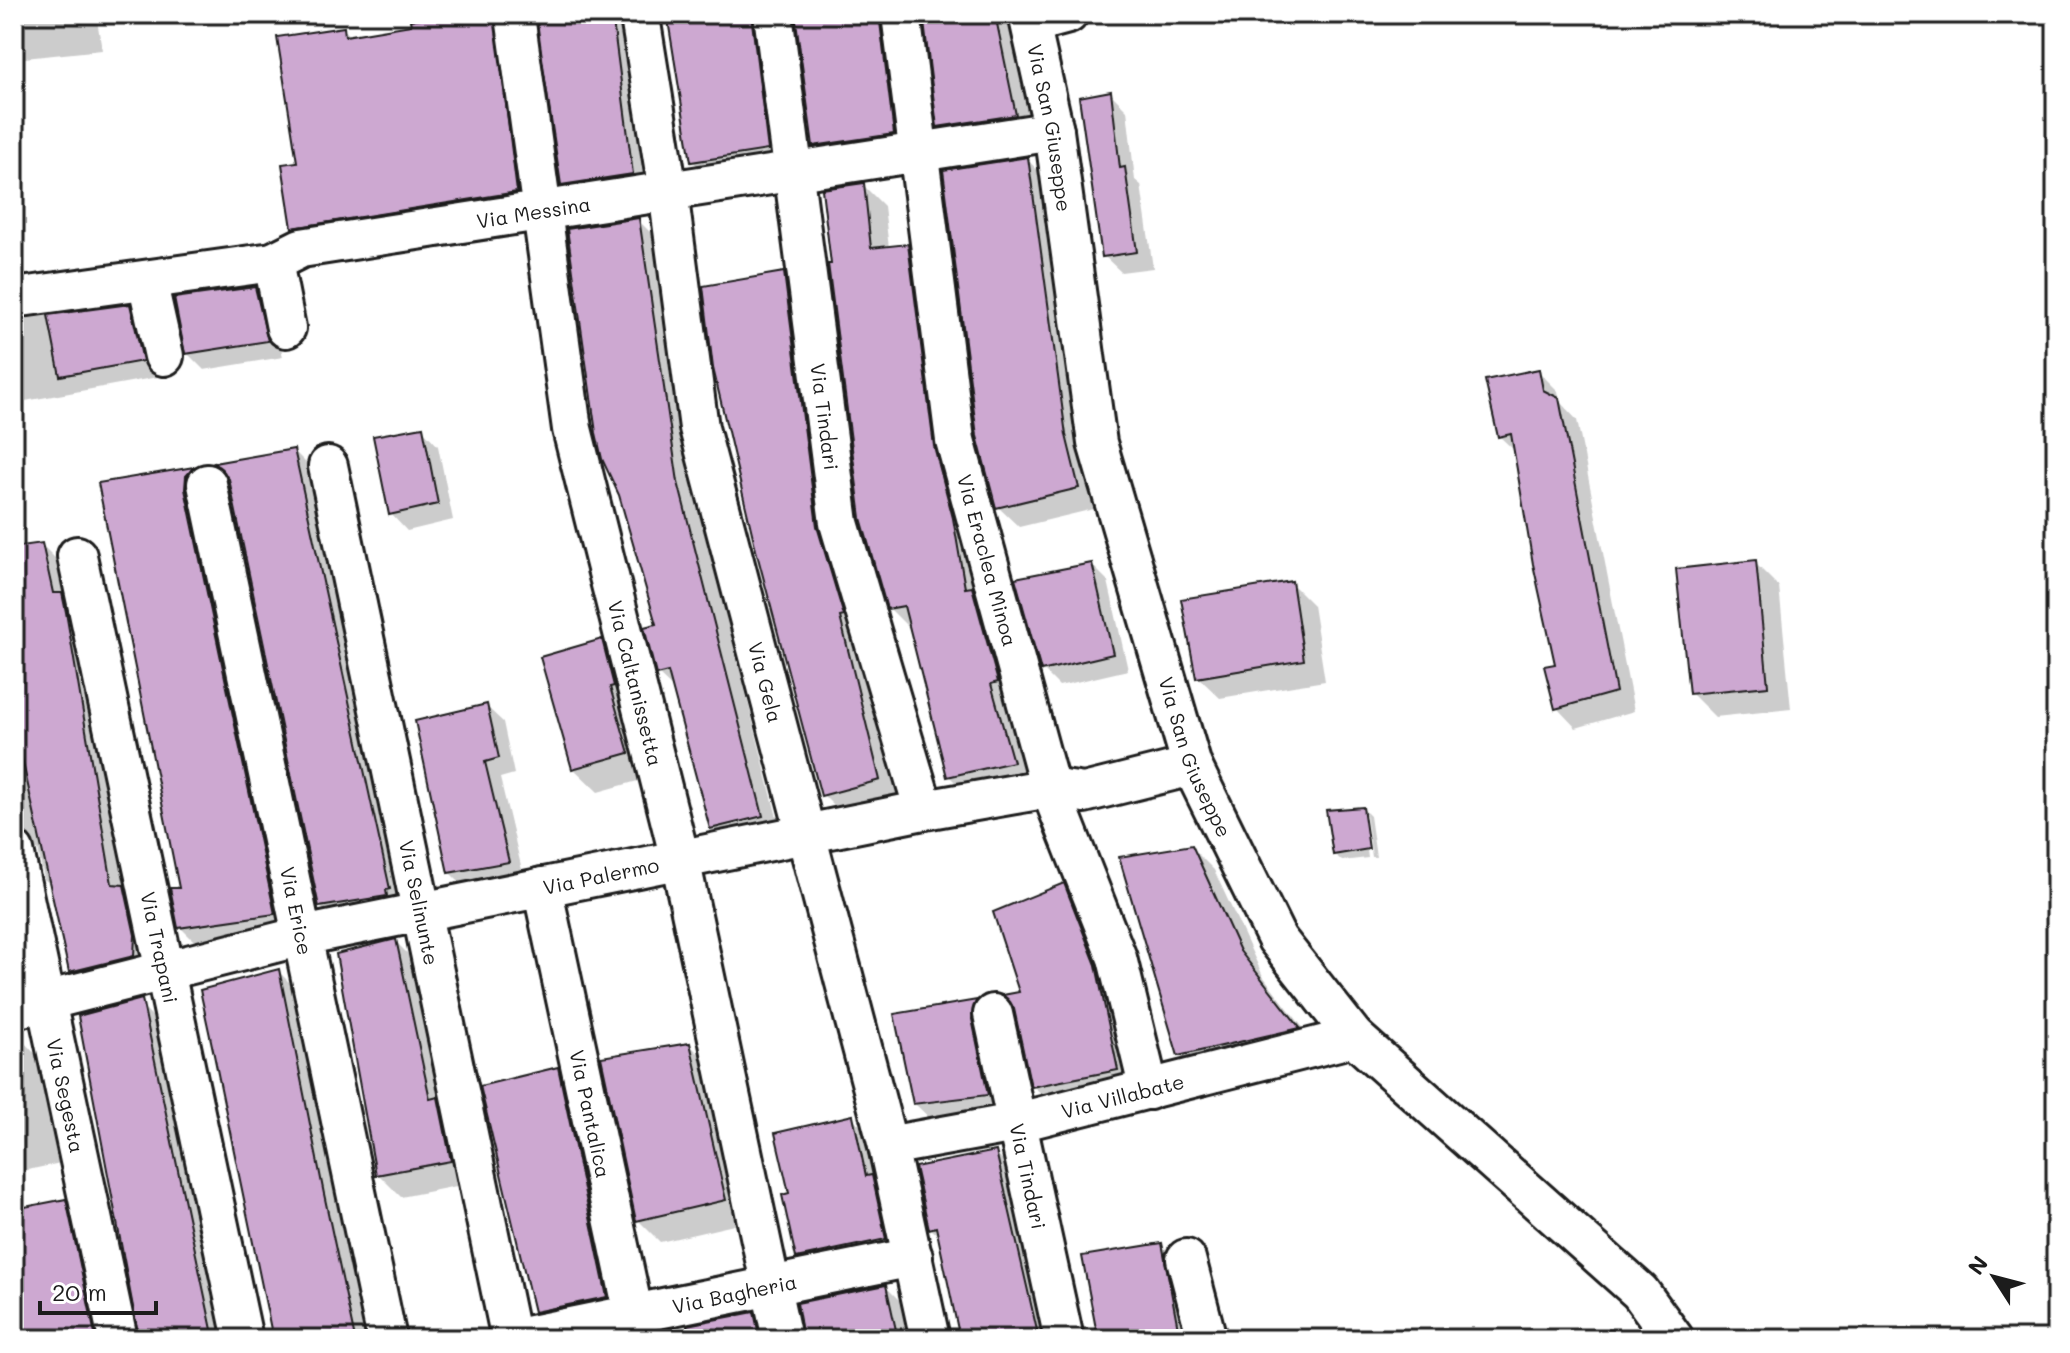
<svg xmlns="http://www.w3.org/2000/svg" width="2070" height="1353" font-family="Mali,sans-serif">
  <style>
    .shadow { fill: #0003 }
    .building { fill: #cda8d1; stroke: #1c1c1c; stroke-width: 2 }
    .lines { fill: none; stroke-linecap: round; stroke-linejoin: round }
    .minor-casing { stroke: #1c1c1c; stroke-width: 44 }
    .minor { stroke: #fff; stroke-width: 38 }
    .labels { text-anchor: middle; dominant-baseline: central; stroke-width: 8; stroke-linejoin: round; paint-order: stroke }
    .street-label { font-size: 20px; fill: #1c1c1c; stroke: #fff }
  </style>
  <rect width="100%" height="100%" fill="#fff"/>
  <filter id="ink" filterUnits="userSpaceOnUse"><feTurbulence type="fractalNoise" baseFrequency=".0125" numOctaves="2"/><feDisplacementMap in="SourceGraphic" scale="16" xChannelSelector="R" yChannelSelector="G"/><feConvolveMatrix kernelMatrix="1 2 1 2 8 2 1 2 1" color-interpolation-filters="sRGB"/></filter>
  <g filter="url(#ink)">
    <g class="shadow">
      <polygon points="14,14 96,14 102,50 25,58 14,47"/>
      <polygon points="457,14 483,14 489,20 495,19 510,35 532,208 310,243 294,227 299,163 343,29 352,37 413,27"/>
      <polygon points="536,14 623,14 654,196 584,206 562,184"/>
      <polygon points="670,14 779,14 784,166 709,178 693,161"/>
      <polygon points="797,14 904,14 910,150 832,162 815,145"/>
      <polygon points="925,14 1032,14 1009,22 1032,131 956,143 939,126"/>
      <polygon points="1110,93 1127,110 1135,180 1141,185 1153,268 1121,272 1104,256"/>
      <polygon points="1027,159 1047,180 1098,508 1019,527 998,507"/>
      <polygon points="863,185 884,206 889,248 907,246 928,267 1033,783 970,797 949,776 910,629 889,608 834,265"/>
      <polygon points="638,220 659,241 698,504 782,837 732,849 712,828 676,691 658,674"/>
      <polygon points="784,274 806,296 861,638 901,802 845,817 823,795"/>
      <polygon points="255,289 271,305 283,357 204,370 187,353"/>
      <polygon points="129,306 146,323 158,377 14,403 14,320"/>
      <polygon points="1539,372 1558,391 1560,402 1577,420 1634,711 1576,728 1557,708 1558,666 1516,452 1499,436"/>
      <polygon points="422,429 438,446 453,520 407,531 391,514"/>
      <polygon points="294,451 315,472 406,910 342,928 320,906"/>
      <polygon points="193,469 214,490 296,935 202,949 180,927 182,890 100,484"/>
      <polygon points="42,545 63,566 155,956 91,989 70,968 53,887 44,879 38,850 30,850 14,864 14,549"/>
      <polygon points="1755,563 1779,587 1791,709 1715,717 1691,693"/>
      <polygon points="1092,565 1108,581 1128,670 1059,686 1043,670"/>
      <polygon points="1291,583 1313,605 1325,681 1220,698 1198,677"/>
      <polygon points="602,642 626,666 652,777 598,792 573,768"/>
      <polygon points="486,706 503,722 514,774 500,778 524,878 466,889 449,872"/>
      <polygon points="1363,809 1370,816 1376,857 1372,857 1366,814 1362,814 1368,858 1342,861 1334,854"/>
      <polygon points="1191,847 1214,870 1263,976 1321,1051 1203,1078 1180,1055"/>
      <polygon points="1063,885 1079,901 1112,983 1133,1086 1050,1102 1033,1086 1022,994"/>
      <polygon points="396,942 418,964 472,1183 401,1197 378,1174"/>
      <polygon points="278,971 299,992 371,1339 275,1339"/>
      <polygon points="976,1002 1000,1026 1011,1118 939,1127 914,1103"/>
      <polygon points="142,1006 163,1027 229,1339 141,1339 111,1192 116,1191"/>
      <polygon points="20,1038 44,1063 65,1162 14,1173 14,1040"/>
      <polygon points="690,1045 712,1067 747,1222 660,1242 638,1220"/>
      <polygon points="557,1069 577,1088 625,1316 555,1330 535,1311"/>
      <polygon points="852,1117 868,1134 901,1255 814,1274 798,1257 792,1195"/>
      <polygon points="996,1153 1019,1176 1056,1339 960,1339 940,1237 930,1228"/>
      <polygon points="65,1201 86,1222 111,1339 14,1339 14,1211"/>
      <polygon points="1162,1245 1174,1258 1189,1339 1100,1339"/>
      <polygon points="886,1287 906,1307 913,1339 804,1339"/>
      <polygon points="753,1314 775,1339 678,1339 676,1330"/>
    </g>
    <g class="building">
      <polygon points="445,14 481,14 482,19 495,17 517,192 292,228 282,164 297,162 277,37 344,27 345,36 411,25 410,20"/>
      <polygon points="535,14 612,14 633,174 561,185"/>
      <polygon points="667,14 751,14 768,150 691,162"/>
      <polygon points="795,14 879,14 894,134 813,146"/>
      <polygon points="923,14 995,14 1016,115 937,127"/>
      <polygon points="1111,91 1120,168 1125,167 1137,252 1102,257 1079,97"/>
      <polygon points="1028,157 1066,435 1079,488 996,508 977,436 943,170"/>
      <polygon points="864,183 871,248 908,244 934,446 953,518 965,588 972,587 998,682 991,684 1013,762 947,777 904,606 887,609 861,518 828,264 831,264 822,189"/>
      <polygon points="639,218 678,482 763,816 710,829 668,672 656,675 644,627 656,624 619,495 602,459 596,433 567,229"/>
      <polygon points="784,272 817,526 844,616 840,617 880,780 821,796 756,550 713,368 703,286"/>
      <polygon points="255,287 268,341 185,354 174,298"/>
      <polygon points="130,304 143,361 60,376 48,315"/>
      <polygon points="1539,369 1543,390 1559,398 1616,692 1555,709 1544,666 1555,664 1533,564 1511,434 1498,437 1485,380"/>
      <polygon points="423,427 438,504 389,515 373,436"/>
      <polygon points="294,449 390,889 386,890 387,896 319,907 229,479 214,463"/>
      <polygon points="194,467 186,476 185,489 275,914 178,928 170,888 179,888 98,483"/>
      <polygon points="42,543 53,593 62,593 66,612 112,884 124,885 135,935 134,956 69,972 14,722 14,547"/>
      <polygon points="1756,560 1768,686 1689,694 1676,569"/>
      <polygon points="1092,563 1113,654 1041,671 1015,578"/>
      <polygon points="1292,581 1304,660 1196,678 1181,599"/>
      <polygon points="602,639 614,686 610,687 629,753 572,769 540,657"/>
      <polygon points="487,704 499,758 485,762 509,862 448,873 415,721"/>
      <polygon points="1363,807 1369,849 1333,855 1326,810"/>
      <polygon points="1192,845 1240,951 1300,1028 1178,1056 1119,857"/>
      <polygon points="1064,883 1096,965 1118,1070 1031,1087 1014,1009 1003,995 1019,992 993,912"/>
      <polygon points="396,939 430,1099 438,1097 451,1161 376,1175 336,954"/>
      <polygon points="279,969 324,1194 355,1339 273,1339 213,1050 200,990"/>
      <polygon points="142,999 175,1156 214,1339 139,1339 78,1016"/>
      <polygon points="977,1000 972,1019 988,1095 913,1104 894,1014"/>
      <polygon points="690,1043 726,1200 636,1221 601,1057"/>
      <polygon points="558,1067 607,1297 534,1312 480,1086"/>
      <polygon points="853,1115 866,1176 872,1175 886,1239 796,1258 782,1195 789,1193 775,1133"/>
      <polygon points="996,1151 1008,1204 1039,1339 960,1339 936,1227 929,1229 915,1167"/>
      <polygon points="66,1199 96,1339 14,1339 14,1209"/>
      <polygon points="1162,1243 1180,1339 1098,1339 1082,1256"/>
      <polygon points="886,1285 898,1339 803,1339 797,1303"/>
      <polygon points="754,1312 760,1339 689,1339 687,1325"/>
    </g>
    <g class="lines">
      <defs>
        <g id="minor">
          <path id="s1" d="M 773,14 L 839,523 L 924,810"/>
          <path id="s2" d="M 901,14 L 955,440 L 1050,788 L 1117,958 L 1149,1090"/>
          <path id="s3" d="M 1028,14 L 1054,131 L 1097,443 L 1192,766 L 1277,939 L 1354,1037 L 1640,1292 L 1674,1339"/>
          <path id="s4" d="M 640,17 L 668,191 L 699,428 L 888,1146 L 930,1339"/>
          <path id="s5" d="M 516,23 L 572,429 L 680,859 L 782,1339"/>
          <polyline points="1031,24 1068,14"/>
          <polyline points="273,262 286,328"/>
          <polyline points="147,280 164,356"/>
          <path id="s6" d="M 14,298 L 273,262 L 301,248 L 1054,131"/>
          <path id="s7" d="M 328,466 L 511,1339"/>
          <path id="s8" d="M 207,484 L 387,1339"/>
          <path id="s9" d="M 77,556 L 243,1339"/>
          <path id="s10" d="M 14,851 L 118,1339"/>
          <path id="s11" d="M 542,887 L 639,1339"/>
          <path id="s12" d="M 14,1009 L 302,936 L 924,810 L 1050,788 L 1084,793 L 1192,766"/>
          <path id="s13" d="M 993,1014 L 1064,1339"/>
          <path id="s14" d="M 888,1146 L 1015,1123 L 1354,1037"/>
          <polyline points="1186,1259 1207,1339"/>
          <path id="s15" d="M 511,1339 L 913,1257"/>
        </g>
      </defs>
      <use href="#minor" class="minor-casing"/>
      <use href="#minor" class="minor"/>
    </g>
  </g>
  <g class="labels">
    <g class="street-label">
      <text stroke="none"><textPath href="#s3" startOffset="116">Via San Giuseppe</textPath></text>
      <text stroke="none"><textPath href="#s6" startOffset="528">Via Messina</textPath></text>
      <text stroke="none"><textPath href="#s1" startOffset="406">Via Tindari</textPath></text>
      <text stroke="none"><textPath href="#s2" startOffset="554">Via Eraclea Minoa</textPath></text>
      <text stroke="none"><textPath href="#s4" startOffset="678">Via Gela</textPath></text>
      <text stroke="none"><textPath href="#s5" startOffset="672">Via Caltanissetta</textPath></text>
      <text stroke="none"><textPath href="#s3" startOffset="764">Via San Giuseppe</textPath></text>
      <text stroke="none"><textPath href="#s12" startOffset="602">Via Palermo</textPath></text>
      <text stroke="none"><textPath href="#s7" startOffset="446">Via Selinunte</textPath></text>
      <text stroke="none"><textPath href="#s8" startOffset="436">Via Erice</textPath></text>
      <text stroke="none"><textPath href="#s9" startOffset="400">Via Trapani</textPath></text>
      <text stroke="none"><textPath href="#s10" startOffset="250">Via Segesta</textPath></text>
      <text stroke="none"><textPath href="#s14" startOffset="240">Via Villabate</textPath></text>
      <text stroke="none"><textPath href="#s11" startOffset="232">Via Pantalica</textPath></text>
      <text stroke="none"><textPath href="#s13" startOffset="166">Via Tindari</textPath></text>
      <text stroke="none"><textPath href="#s15" startOffset="228">Via Bagheria</textPath></text>
    </g>
  </g>
  <rect width="2070" height="1353" fill="none" stroke="#fff" stroke-width="48"/>
  <rect x="24" y="24" width="2022" height="1305" fill="none" stroke="#1c1c1c" stroke-width="3" filter="url(#ink)"/>
  <g transform="translate(1994 1277) rotate(306)" stroke="#ffffff" stroke-width="6" paint-order="stroke">
  <path d="M0-6L14 30L0 20L-14 30Z" fill="#1c1c1c"/>
  <text y="-12" font-size="22" font-weight="bold" text-anchor="middle" fill="#1c1c1c">N</text>
  </g>
  <path d="M40 1301v12h116v-12" fill="none" stroke="#1c1c1c" stroke-width="4"/>
  <text x="52" y="1301" font-size="24" fill="#1c1c1c" stroke="#ffffff" stroke-width="6" paint-order="stroke">20 m</text>
</svg>
